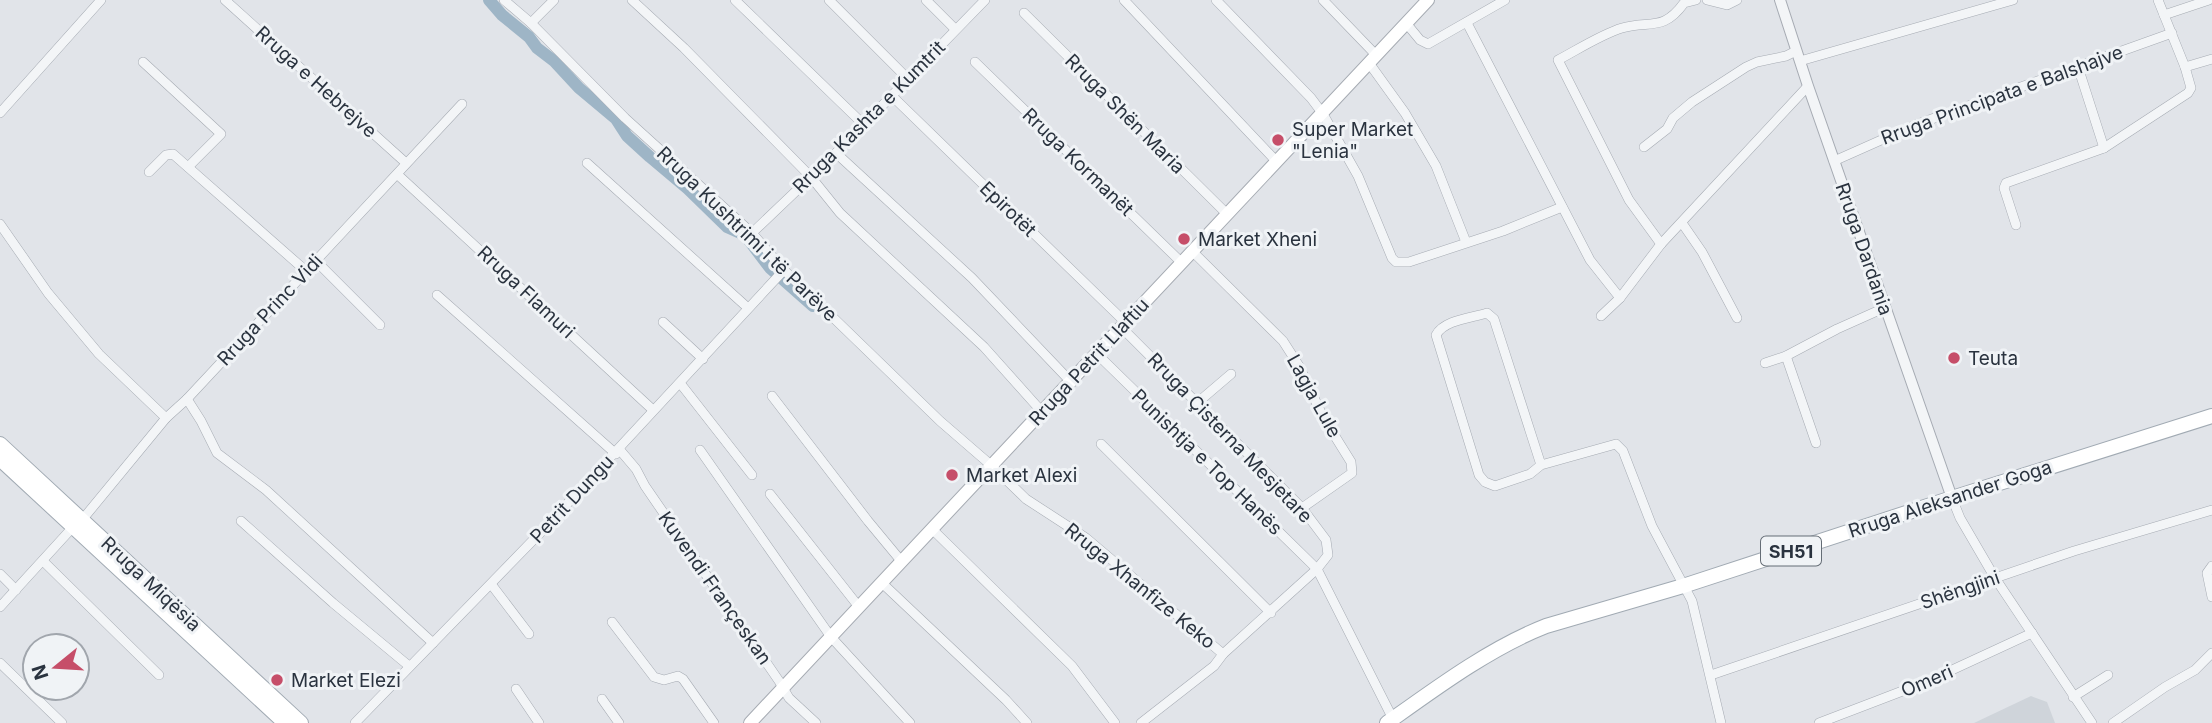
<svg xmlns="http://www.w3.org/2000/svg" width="2212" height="723" font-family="Inter,sans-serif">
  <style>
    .built { fill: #cfd4da }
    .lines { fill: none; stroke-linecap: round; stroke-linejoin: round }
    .canal { stroke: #9eb5c6; stroke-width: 12 }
    .minor-casing { stroke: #a6abb3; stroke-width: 10 }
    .tertiary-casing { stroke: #a6abb3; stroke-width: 12 }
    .secondary-casing { stroke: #a6abb3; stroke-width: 14 }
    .primary-casing { stroke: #a1aab3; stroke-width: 16 }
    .minor { stroke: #f3f5f7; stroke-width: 9 }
    .tertiary { stroke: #f3f5f7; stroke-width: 10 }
    .secondary { stroke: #fff; stroke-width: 12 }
    .primary { stroke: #fff; stroke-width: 14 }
    .poi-dot { fill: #c64e69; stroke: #f0f3f6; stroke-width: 2.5 }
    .labels { text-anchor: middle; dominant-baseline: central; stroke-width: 6; stroke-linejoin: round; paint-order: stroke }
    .shield { fill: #f0f3f6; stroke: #656d76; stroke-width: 2 }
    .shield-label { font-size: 18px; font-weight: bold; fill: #2a333f }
    .street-label { font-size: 19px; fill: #2a333f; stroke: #f0f3f6 }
    .poi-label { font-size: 19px; fill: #2a333f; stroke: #f0f3f6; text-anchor: start }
  </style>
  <rect width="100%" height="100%" fill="#e1e4e9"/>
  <polygon class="built" points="2031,696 2047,702 2055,723 1974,723"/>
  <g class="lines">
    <polyline class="canal" points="489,0 502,15 529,37 537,48 554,61 579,88 616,119 627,136 650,157 688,189 727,227 745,235 770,268 813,306"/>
    <defs>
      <g id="minor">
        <polyline points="225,0 406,163"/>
        <polyline points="504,0 531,23 625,118 752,233 784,270 940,421 992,466 1026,499 1086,538 1223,654"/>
        <polyline points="632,0 684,48 811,177 840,213 984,347 1043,413"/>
        <polyline points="735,0 862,123"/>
        <polyline points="829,0 907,78"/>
        <polyline points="926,0 955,29"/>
        <polyline points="1124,0 1277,162"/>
        <polyline points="1216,0 1311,98 1323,114 1358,176 1392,258 1396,262 1409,262 1503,231 1562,207"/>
        <polyline points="1323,0 1376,55"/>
        <polyline points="1707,0 1727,5 1737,0"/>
        <polyline points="1024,13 1227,214"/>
        <polyline points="2164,15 2209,0"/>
        <polyline points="531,23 554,0"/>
        <polyline points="1406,23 1420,40 1428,44 1505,0"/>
        <polyline points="1467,23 1590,260 1620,298"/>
        <polyline points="1800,61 2013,0"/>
        <polyline points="143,62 221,134 188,167"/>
        <polyline points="975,62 1181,262"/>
        <polyline points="1369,63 1405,113 1436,166 1466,242"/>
        <polyline points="2078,67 2104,148"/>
        <polyline points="2185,67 2212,59"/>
        <polyline points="891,95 1125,322"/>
        <polyline points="0,113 101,0"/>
        <polyline points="1644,147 1667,129 1673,118 1692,102 1746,67 1757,62 1786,56 1796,51"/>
        <polyline points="836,153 972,278 1072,383"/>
        <polyline points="1834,161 1915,125 2172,33"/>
        <polyline points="587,163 748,308"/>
        <polyline points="149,172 166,155 173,154 306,271"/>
        <polyline points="398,175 653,410"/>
        <polyline points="1682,223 1702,252 1737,318"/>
        <polyline points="0,224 48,293 99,354 166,418"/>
        <polyline points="2016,225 2004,188 2006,183 2104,148 2188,93 2191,88 2185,67 2158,0"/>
        <polyline points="752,233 836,153 985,0"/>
        <path d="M 1661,244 L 1629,200 L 1558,60 C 1577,50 1602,34 1622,28 C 1650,20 1663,32 1684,3 L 1696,0"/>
        <polyline points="1192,251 1283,341 1299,366 1323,417 1351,462 1352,473 1302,508"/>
        <polyline points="316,261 380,325"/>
        <polyline points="437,295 616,454"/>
        <polyline points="1601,316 1620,298 1661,244 1808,86"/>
        <polyline points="663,322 703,359"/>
        <polyline points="1121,327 1302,508 1326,540 1328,555 1317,569 1223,654 1214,666 1141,723"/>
        <polyline points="1097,354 1317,569 1393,719"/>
        <polyline points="1786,356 1816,443"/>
        <polyline points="1765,363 1786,356 1837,329 1884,308"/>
        <polyline points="680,383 752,475"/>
        <polyline points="772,396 868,521 902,562"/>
        <polyline points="187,399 201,421 217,453 266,490 433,643"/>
        <polyline points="1197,403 1231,374"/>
        <polyline points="1101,444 1271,613"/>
        <polyline points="619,449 636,469 645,486 779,681 789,698 816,723"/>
        <polyline points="700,450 831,637 910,723"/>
        <path d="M 1541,465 L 1494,319 L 1487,313 C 1471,318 1444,320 1436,335 L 1479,475 L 1485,482 L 1495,486 L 1530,474 L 1541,465 L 1616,444 L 1623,451 L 1652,526 L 1692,601 L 1721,723"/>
        <polyline points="770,494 859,607"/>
        <polyline points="1952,498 1960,518 1995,578 2092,723"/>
        <polyline points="82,520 166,418 187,399 462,104"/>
        <polyline points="241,521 333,603 409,666"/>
        <polyline points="933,530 1072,666 1115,723"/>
        <polyline points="43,561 159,675"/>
        <polyline points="2212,566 2207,573 2212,597"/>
        <polyline points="0,574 16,590"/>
        <polyline points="882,583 1006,700 1027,723"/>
        <polyline points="491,584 529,634"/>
        <polyline points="0,607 73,527"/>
        <polyline points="612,622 654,677 664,680 678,676 683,679 714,723"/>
        <polyline points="0,663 62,723"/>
        <polyline points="1711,675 2074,551 2212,510"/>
        <polyline points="516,689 539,723"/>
        <polyline points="2073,697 2108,675"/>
        <polyline points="602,699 619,723"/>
        <polyline points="355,723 541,532 784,270"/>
        <polyline points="1819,723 1926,682 2032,633"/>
        <polyline points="2113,723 2165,687 2195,670 2212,653"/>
      </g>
      <polyline id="tertiary" points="1780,0 1808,86 1952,498"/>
      <polyline id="secondary" points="750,723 1428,0"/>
      <g id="primary">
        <polyline points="0,444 301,723"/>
        <polyline points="0,459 285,723"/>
        <path d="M 1387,723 C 1436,688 1490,648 1546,626 L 1683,586 L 1952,498 L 2212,416"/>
      </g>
    </defs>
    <use href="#minor" class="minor-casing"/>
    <use href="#tertiary" class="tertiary-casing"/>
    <use href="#secondary" class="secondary-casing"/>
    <use href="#primary" class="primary-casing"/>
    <use href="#minor" class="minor"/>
    <use href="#tertiary" class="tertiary"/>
    <use href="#secondary" class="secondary"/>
    <use href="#primary" class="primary"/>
  </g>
  <g class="poi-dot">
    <circle cx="1278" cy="140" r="7"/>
    <circle cx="1184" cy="239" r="7"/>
    <circle cx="1954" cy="358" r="7"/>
    <circle cx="952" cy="475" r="7"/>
    <circle cx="277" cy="680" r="7"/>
  </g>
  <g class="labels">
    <rect class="shield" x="1761" y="536.5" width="60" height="29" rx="5"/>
    <g class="shield-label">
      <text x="1791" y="551">SH51</text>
    </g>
    <g class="street-label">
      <text transform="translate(316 82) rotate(42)">Rruga e Hebrejve</text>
      <text transform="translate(2002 95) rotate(-20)">Rruga Principata e Balshajve</text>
      <text transform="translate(1125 114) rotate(45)">Rruga Shën Maria</text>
      <text transform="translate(869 117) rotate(-45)">Rruga Kashta e Kumtrit</text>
      <text transform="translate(1078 162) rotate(44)">Rruga Kormanët</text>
      <text transform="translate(1008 209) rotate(44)">Epirotët</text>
      <text transform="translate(747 234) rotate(44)">Rruga Kushtrimi i të Parëve</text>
      <text transform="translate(1864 249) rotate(71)">Rruga Dardania</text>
      <text transform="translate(526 292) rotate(43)">Rruga Flamuri</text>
      <text transform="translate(270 310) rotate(-47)">Rruga Princ Vidi</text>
      <text transform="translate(1089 362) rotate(-47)">Rruga Petrit Llaftiu</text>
      <text transform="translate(1314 396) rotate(61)">Lagja Lule</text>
      <text transform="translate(1230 438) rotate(46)">Rruga Çisterna Mesjetare</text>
      <text transform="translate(1207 462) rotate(44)">Punishtja e Top Hanës</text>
      <text transform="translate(572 499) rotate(-47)">Petrit Dungu</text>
      <text transform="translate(1950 499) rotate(-18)">Rruga Aleksander Goga</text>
      <text transform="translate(151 584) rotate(43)">Rruga Miqësia</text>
      <text transform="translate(1140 586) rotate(39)">Rruga Xhanfize Keko</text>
      <text transform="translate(715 588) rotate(55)">Kuvendi Françeskan</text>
      <text transform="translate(1960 590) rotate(-19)">Shëngjini</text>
      <text transform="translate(1927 681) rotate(-23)">Omeri</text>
    </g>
    <g class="poi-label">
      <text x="1292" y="129">Super Market<tspan x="1292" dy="22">"Lenia"</tspan></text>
      <text x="1198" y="239">Market Xheni</text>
      <text x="1968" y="358">Teuta</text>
      <text x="966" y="475">Market Alexi</text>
      <text x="291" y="680">Market Elezi</text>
    </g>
  </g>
  <g transform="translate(56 667) rotate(252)"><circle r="33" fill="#f0f3f6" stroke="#a1a6ad" stroke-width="2"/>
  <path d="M0-5L12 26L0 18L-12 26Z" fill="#c64e69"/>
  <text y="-10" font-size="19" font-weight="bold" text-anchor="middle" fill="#2a333f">N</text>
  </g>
</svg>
